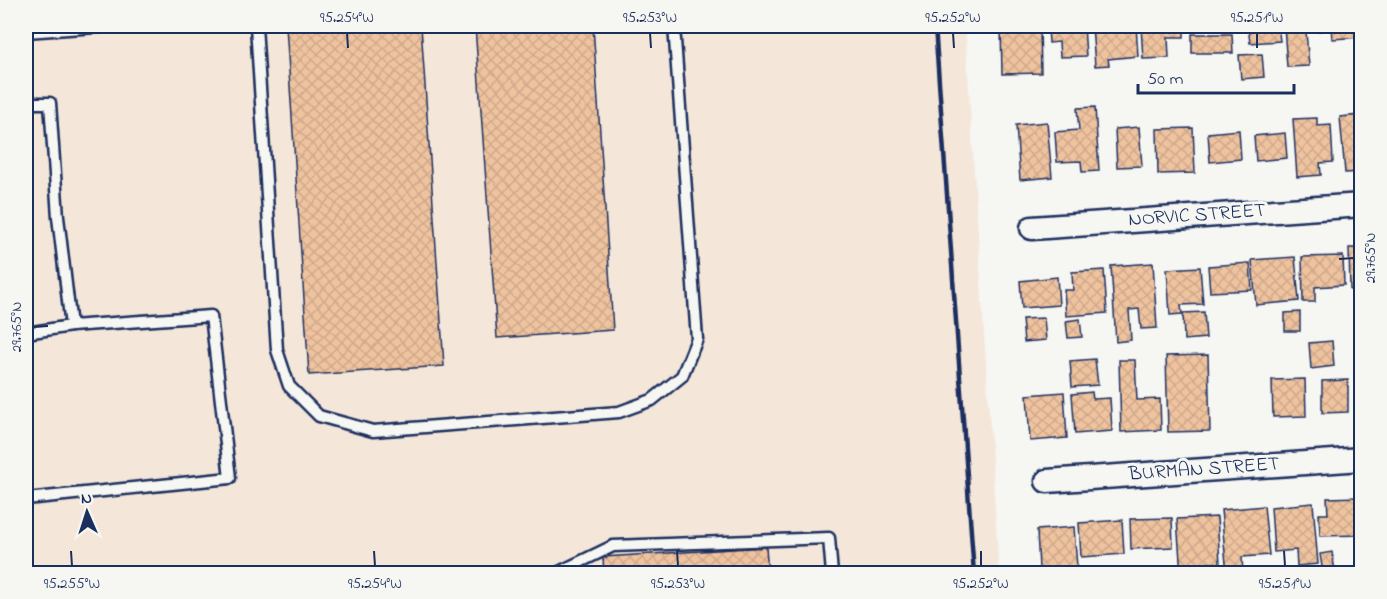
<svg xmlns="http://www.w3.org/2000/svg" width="1387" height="599" font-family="'Indie Flower',sans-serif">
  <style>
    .built { fill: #f4e7d9 }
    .building { fill: url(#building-cross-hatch); stroke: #1b2f5e; stroke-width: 1.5 }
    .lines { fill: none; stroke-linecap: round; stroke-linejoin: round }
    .lane-casing { stroke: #1b2f5e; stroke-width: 15 }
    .street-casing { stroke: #1b2f5e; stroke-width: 27 }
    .lane { stroke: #f6f6f2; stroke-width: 10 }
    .street { stroke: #f6f6f2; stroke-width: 22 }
    .rail { stroke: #1b2f5e; stroke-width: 4.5 }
    .ticks { fill: none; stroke: #1b2f5e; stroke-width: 2 }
    .labels { text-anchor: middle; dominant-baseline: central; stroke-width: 6; stroke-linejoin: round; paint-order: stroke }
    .street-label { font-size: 20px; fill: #1b2f5e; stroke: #f6f6f2 }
    .neatline { fill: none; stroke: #1b2f5e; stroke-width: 2 }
    .ticks-label { font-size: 15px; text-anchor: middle; fill: #1b2f5e }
  </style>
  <defs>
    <pattern id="building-cross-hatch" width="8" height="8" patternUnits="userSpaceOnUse" patternTransform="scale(1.5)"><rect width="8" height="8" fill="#f0c39f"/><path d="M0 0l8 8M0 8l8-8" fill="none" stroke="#cda88b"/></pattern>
  </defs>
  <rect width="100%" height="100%" fill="#f6f6f2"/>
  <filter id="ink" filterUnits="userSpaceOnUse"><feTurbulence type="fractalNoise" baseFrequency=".0167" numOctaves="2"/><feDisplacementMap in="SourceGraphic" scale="12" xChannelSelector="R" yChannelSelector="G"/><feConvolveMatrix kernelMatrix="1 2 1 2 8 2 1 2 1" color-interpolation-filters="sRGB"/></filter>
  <g filter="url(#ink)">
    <polygon class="built" points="26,26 965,26 999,573 26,573"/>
    <g class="building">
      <polygon points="286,26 421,26 444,366 309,375"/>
      <polygon points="475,26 593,26 613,330 497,338"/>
      <polygon points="1001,26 1040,26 1041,73 1002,74"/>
      <polygon points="1048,26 1084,26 1086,56 1060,57 1059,42 1049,43"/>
      <polygon points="1092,26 1136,26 1138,56 1108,59 1109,65 1095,66"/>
      <polygon points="1141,26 1184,26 1184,37 1168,37 1169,58 1143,59"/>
      <polygon points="1248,26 1278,26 1280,41 1250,43"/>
      <polygon points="1284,26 1326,26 1326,30 1306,32 1309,66 1287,67"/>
      <polygon points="1331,26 1362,26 1362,37 1332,39"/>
      <polygon points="1192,34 1232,34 1233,53 1192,53"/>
      <polygon points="1262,54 1264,77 1241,79 1239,55"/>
      <polygon points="1359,98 1362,98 1362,172 1345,173 1340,117 1360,115"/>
      <polygon points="1095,107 1099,171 1082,172 1081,161 1057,162 1055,132 1079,130 1077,108"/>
      <polygon points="1317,118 1317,126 1331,125 1333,162 1320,163 1321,175 1297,177 1293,119"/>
      <polygon points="1047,122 1052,177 1020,180 1016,125"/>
      <polygon points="1139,127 1142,166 1117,167 1115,129"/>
      <polygon points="1193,128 1195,173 1158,174 1157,129"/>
      <polygon points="1239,130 1241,159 1210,162 1208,133"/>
      <polygon points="1285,133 1287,158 1256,161 1254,136"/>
      <polygon points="1349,248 1362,248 1362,289 1350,290"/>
      <polygon points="1343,256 1344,285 1315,287 1315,302 1303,302 1302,257"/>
      <polygon points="1295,257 1299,301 1256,305 1252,260"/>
      <polygon points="1153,263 1157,328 1141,329 1139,309 1129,310 1131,340 1116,342 1111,266"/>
      <polygon points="1250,263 1252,290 1210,292 1208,266"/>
      <polygon points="1200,267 1203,304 1181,305 1182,314 1170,315 1167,269"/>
      <polygon points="1104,270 1107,313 1066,316 1064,290 1073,290 1072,272"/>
      <polygon points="1057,277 1059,305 1022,308 1020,281"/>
      <polygon points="1204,312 1206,338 1184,340 1183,313"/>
      <polygon points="1300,312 1300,331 1285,331 1285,313"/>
      <polygon points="1044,318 1046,340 1024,342 1022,319"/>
      <polygon points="1080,319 1082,337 1068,338 1066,321"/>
      <polygon points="1332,341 1334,366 1311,369 1309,343"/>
      <polygon points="1208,355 1210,431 1168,432 1166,356"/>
      <polygon points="1095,359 1098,385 1072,387 1070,361"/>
      <polygon points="1119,360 1135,360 1137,400 1160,399 1161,430 1121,432"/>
      <polygon points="1362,364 1362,418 1359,418 1355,365"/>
      <polygon points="1305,379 1306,416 1273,417 1272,380"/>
      <polygon points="1348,380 1348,412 1322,413 1322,381"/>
      <polygon points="1064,392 1067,438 1030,441 1027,395"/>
      <polygon points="1092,392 1093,399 1110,398 1112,431 1075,434 1072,394"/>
      <polygon points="1360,497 1361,535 1320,536 1319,514 1328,514 1327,498"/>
      <polygon points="1313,503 1318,564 1297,566 1296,550 1274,552 1271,507"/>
      <polygon points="1264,506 1269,555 1242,557 1243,574 1227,574 1221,510"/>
      <polygon points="1217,517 1220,563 1206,563 1207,574 1181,574 1177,519"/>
      <polygon points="1172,518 1173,547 1131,549 1130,519"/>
      <polygon points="1122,520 1124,554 1081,557 1079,523"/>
      <polygon points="1074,527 1077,567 1039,569 1037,530"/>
      <polygon points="766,547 768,574 604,574 603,557"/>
      <polygon points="1332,552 1335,571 1323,573 1320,554"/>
    </g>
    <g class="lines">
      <defs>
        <g id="lane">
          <polyline points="256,26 277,350 289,386 319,416 373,431 619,412 652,400 682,376 697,339 674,26"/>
          <polyline points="26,32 110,26"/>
          <polyline points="26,103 50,103 58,217 71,326"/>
          <polyline points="26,333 71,326 211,316 230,478 26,499"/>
          <polyline points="555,574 613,546 829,538 832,574"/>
        </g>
        <g id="street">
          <polyline points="1032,228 1362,205"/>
          <polyline points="1047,481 1362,459"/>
        </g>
      </defs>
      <use href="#lane" class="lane-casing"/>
      <use href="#street" class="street-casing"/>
      <use href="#lane" class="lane"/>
      <use href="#street" class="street"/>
      <polyline class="rail" points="935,26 974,574"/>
    </g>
  </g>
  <path class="ticks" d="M 347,33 L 348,48M 650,33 L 651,48M 953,33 L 954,48M 1257,33 L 1257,48M 1339,259 L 1354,258M 33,327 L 48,326M 71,551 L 72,566M 374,551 L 375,566M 677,551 L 678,566M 981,551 L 981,566M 1284,551 L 1285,566"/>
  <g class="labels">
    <g class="street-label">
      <text transform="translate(1197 216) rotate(-4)">NORVIC STREET</text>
      <text transform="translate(1204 470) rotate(-4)">BURMAN STREET</text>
    </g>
  </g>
  <rect width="1387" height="599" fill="none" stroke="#f6f6f2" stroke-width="66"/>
  <g transform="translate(87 512) rotate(357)" stroke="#f6f6f2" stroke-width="4.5" paint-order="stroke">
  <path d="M0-4.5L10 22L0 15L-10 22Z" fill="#1b2f5e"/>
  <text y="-9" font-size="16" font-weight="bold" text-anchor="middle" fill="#1b2f5e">N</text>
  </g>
  <path d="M1138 84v9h156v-9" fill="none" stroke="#1b2f5e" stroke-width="3"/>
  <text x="1147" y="84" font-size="18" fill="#1b2f5e" stroke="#f6f6f2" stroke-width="4.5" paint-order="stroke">50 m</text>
  <rect x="33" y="33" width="1321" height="533" class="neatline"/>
  <g class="ticks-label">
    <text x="347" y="22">95.254°W</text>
    <text x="650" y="22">95.253°W</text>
    <text x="953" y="22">95.252°W</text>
    <text x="1257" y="22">95.251°W</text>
    <text transform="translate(1370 258) rotate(-90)" y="5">29.765°N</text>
    <text transform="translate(16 327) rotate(-90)" y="5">29.765°N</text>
    <text x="72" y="588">95.255°W</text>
    <text x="375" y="588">95.254°W</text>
    <text x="678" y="588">95.253°W</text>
    <text x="981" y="588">95.252°W</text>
    <text x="1285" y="588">95.251°W</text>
  </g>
</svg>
